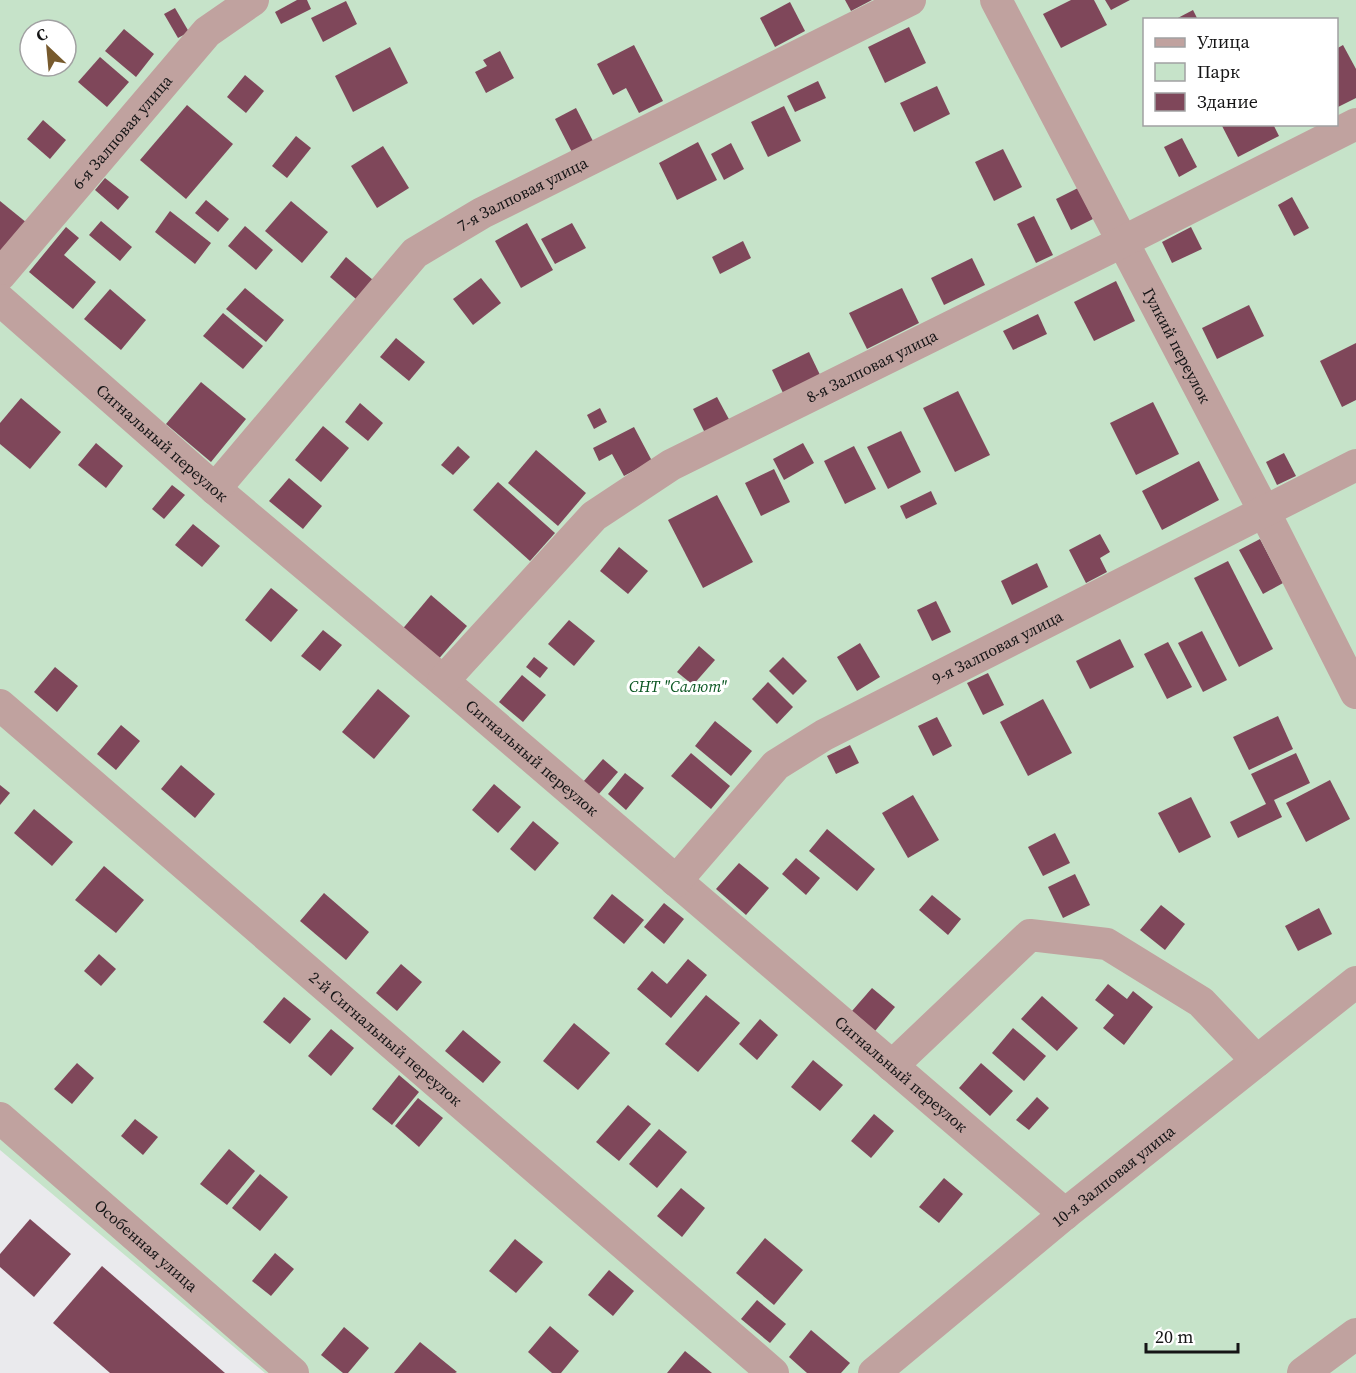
<svg xmlns="http://www.w3.org/2000/svg" width="1356" height="1373" font-family="'Source Serif 4',serif">
  <style>
    .green { fill: #c6e3c9; fill-rule: evenodd }
    .building { fill: #7f475a }
    .lines { fill: none; stroke-linecap: round; stroke-linejoin: round }
    .minor { stroke: #c0a29f; stroke-width: 32 }
    .labels { text-anchor: middle; dominant-baseline: central; stroke-width: 6; stroke-linejoin: round; paint-order: stroke }
    .street-label { font-size: 16px; fill: #151516; stroke: #fff }
    .park-label { font-size: 16px; font-style: italic; fill: #0b5722; stroke: #fff }
  </style>
  <rect width="100%" height="100%" fill="#eaeaed"/>
  <path class="green" d="M 0,0 L 1356,0 L 1356,1373 L 265,1373 L 0,1150 ZM 1144,20 L 1336,20 L 1336,124 L 1144,124 ZM 30,30 L 66,30 L 66,66 L 30,66 Z"/>
  <g class="building">
    <polygon points="297,0 307,0 311,9 281,24 275,12"/>
    <polygon points="845,0 872,0 851,11"/>
    <polygon points="1071,0 1094,0 1107,25 1061,48 1043,14"/>
    <polygon points="1105,0 1130,0 1111,10"/>
    <polygon points="346,1 357,24 323,42 311,18"/>
    <polygon points="790,2 805,31 775,47 760,18"/>
    <polygon points="175,8 189,32 178,38 164,14"/>
    <polygon points="1193,10 1198,20 1174,20"/>
    <polygon points="909,27 926,63 885,83 868,47"/>
    <polygon points="124,29 154,54 136,77 105,51"/>
    <polygon points="634,45 663,101 639,113 626,88 613,95 597,64"/>
    <polygon points="1343,45 1356,69 1356,98 1336,108 1336,49"/>
    <polygon points="390,47 408,83 353,112 335,76"/>
    <polygon points="500,51 514,78 486,93 475,72 487,66 483,60"/>
    <polygon points="100,57 129,82 107,107 78,82"/>
    <polygon points="245,75 264,91 246,113 227,97"/>
    <polygon points="818,81 826,98 795,112 787,96"/>
    <polygon points="937,86 950,114 914,132 900,103"/>
    <polygon points="187,105 233,144 186,199 140,160"/>
    <polygon points="784,106 801,141 768,157 751,122"/>
    <polygon points="576,108 595,145 574,156 555,119"/>
    <polygon points="43,120 66,140 50,159 27,139"/>
    <polygon points="1221,124 1273,124 1279,136 1238,157"/>
    <polygon points="296,136 311,148 287,178 272,166"/>
    <polygon points="1182,138 1197,167 1179,177 1164,147"/>
    <polygon points="698,142 717,180 677,200 659,163"/>
    <polygon points="731,143 744,169 724,180 711,154"/>
    <polygon points="383,146 409,188 377,208 351,166"/>
    <polygon points="1003,149 1022,187 994,201 975,162"/>
    <polygon points="105,178 129,197 118,210 95,190"/>
    <polygon points="1078,188 1093,219 1071,230 1056,199"/>
    <polygon points="1292,197 1309,228 1294,236 1278,205"/>
    <polygon points="206,200 229,219 218,232 195,213"/>
    <polygon points="0,201 27,223 0,255"/>
    <polygon points="291,201 328,232 302,263 265,231"/>
    <polygon points="170,211 211,243 195,264 155,232"/>
    <polygon points="1034,216 1053,255 1036,263 1017,224"/>
    <polygon points="101,221 132,247 120,261 89,235"/>
    <polygon points="527,223 553,270 521,288 495,241"/>
    <polygon points="572,223 586,248 555,264 541,239"/>
    <polygon points="245,226 273,250 256,270 228,246"/>
    <polygon points="66,227 79,238 64,255 96,282 73,309 29,272"/>
    <polygon points="1191,227 1202,249 1172,263 1162,242"/>
    <polygon points="743,241 751,258 720,274 712,257"/>
    <polygon points="346,257 373,280 356,299 330,277"/>
    <polygon points="972,258 985,285 944,305 931,278"/>
    <polygon points="481,278 501,303 473,325 453,299"/>
    <polygon points="1116,281 1135,321 1094,341 1074,302"/>
    <polygon points="245,288 284,320 266,342 226,309"/>
    <polygon points="902,288 919,323 867,349 849,313"/>
    <polygon points="110,289 146,320 121,350 84,319"/>
    <polygon points="1249,305 1264,336 1217,359 1202,328"/>
    <polygon points="223,313 263,346 243,369 203,336"/>
    <polygon points="1038,314 1047,334 1013,350 1003,331"/>
    <polygon points="396,338 425,362 409,381 380,357"/>
    <polygon points="1356,343 1356,400 1342,407 1320,361"/>
    <polygon points="809,352 821,377 784,395 772,370"/>
    <polygon points="201,382 246,419 211,462 166,424"/>
    <polygon points="958,391 990,455 955,472 923,408"/>
    <polygon points="717,397 731,423 706,435 693,409"/>
    <polygon points="21,398 61,432 30,469 0,444 0,423"/>
    <polygon points="1153,402 1179,454 1136,475 1110,423"/>
    <polygon points="360,403 383,423 368,441 345,422"/>
    <polygon points="600,408 607,422 594,429 587,415"/>
    <polygon points="323,426 349,448 321,482 295,460"/>
    <polygon points="634,427 652,461 624,476 612,454 599,461 593,448"/>
    <polygon points="901,431 921,472 888,489 867,447"/>
    <polygon points="96,443 123,466 106,488 78,465"/>
    <polygon points="803,443 814,463 784,480 773,459"/>
    <polygon points="458,446 470,457 453,475 441,465"/>
    <polygon points="854,446 876,489 845,504 824,461"/>
    <polygon points="536,450 586,493 558,526 508,483"/>
    <polygon points="1284,453 1296,476 1277,485 1266,462"/>
    <polygon points="1199,461 1219,500 1162,530 1142,491"/>
    <polygon points="774,469 790,502 761,516 745,483"/>
    <polygon points="289,478 322,506 303,529 269,501"/>
    <polygon points="498,482 555,533 530,561 473,510"/>
    <polygon points="172,485 185,495 164,519 152,509"/>
    <polygon points="931,491 937,504 906,519 900,506"/>
    <polygon points="717,495 753,562 703,588 668,520"/>
    <polygon points="193,524 220,546 202,567 175,545"/>
    <polygon points="1100,534 1110,552 1100,558 1107,572 1086,583 1069,550"/>
    <polygon points="1260,539 1283,583 1263,594 1239,550"/>
    <polygon points="619,547 648,571 628,594 600,571"/>
    <polygon points="1228,561 1273,649 1239,667 1194,578"/>
    <polygon points="1037,563 1048,587 1012,605 1001,581"/>
    <polygon points="271,588 298,610 271,642 245,620"/>
    <polygon points="431,595 467,626 436,662 400,632"/>
    <polygon points="936,601 951,632 932,641 917,610"/>
    <polygon points="569,620 595,641 574,666 548,644"/>
    <polygon points="323,630 342,645 320,671 301,656"/>
    <polygon points="1202,631 1227,680 1203,692 1178,643"/>
    <polygon points="1120,639 1134,667 1090,689 1076,661"/>
    <polygon points="1168,642 1192,687 1167,699 1144,654"/>
    <polygon points="860,643 880,677 857,691 837,657"/>
    <polygon points="699,646 715,660 693,685 677,672"/>
    <polygon points="534,657 548,668 540,678 526,667"/>
    <polygon points="783,657 807,681 793,695 769,671"/>
    <polygon points="55,667 78,686 57,712 34,692"/>
    <polygon points="988,673 1004,705 983,715 967,683"/>
    <polygon points="522,675 546,695 523,722 499,702"/>
    <polygon points="768,682 793,707 777,724 752,699"/>
    <polygon points="378,689 410,716 374,759 342,732"/>
    <polygon points="1043,699 1072,753 1028,776 1000,722"/>
    <polygon points="1278,716 1293,749 1249,770 1233,737"/>
    <polygon points="937,717 952,746 933,756 918,726"/>
    <polygon points="715,721 752,751 731,776 695,746"/>
    <polygon points="121,725 140,741 116,770 97,754"/>
    <polygon points="850,745 859,763 836,774 827,756"/>
    <polygon points="691,753 730,786 711,809 671,776"/>
    <polygon points="1296,753 1310,783 1274,800 1282,817 1238,838 1230,822 1266,804 1251,774"/>
    <polygon points="603,759 618,772 598,795 583,782"/>
    <polygon points="181,765 215,794 195,818 161,789"/>
    <polygon points="625,773 644,788 626,810 608,794"/>
    <polygon points="1330,780 1350,819 1306,842 1286,803"/>
    <polygon points="494,784 521,807 498,833 472,810"/>
    <polygon points="0,785 10,793 0,805"/>
    <polygon points="913,795 939,840 908,858 882,813"/>
    <polygon points="1191,797 1211,837 1179,853 1158,813"/>
    <polygon points="34,809 73,842 52,866 14,833"/>
    <polygon points="533,821 559,843 535,871 510,849"/>
    <polygon points="827,829 875,869 857,891 809,851"/>
    <polygon points="1055,833 1070,863 1043,876 1028,847"/>
    <polygon points="796,858 820,878 806,895 782,874"/>
    <polygon points="739,863 769,888 746,915 716,889"/>
    <polygon points="104,866 144,900 116,933 75,900"/>
    <polygon points="1075,874 1090,905 1063,918 1048,887"/>
    <polygon points="324,893 369,932 346,960 300,921"/>
    <polygon points="612,894 644,920 624,944 593,918"/>
    <polygon points="932,895 961,919 948,935 919,910"/>
    <polygon points="664,903 684,919 664,944 644,927"/>
    <polygon points="1161,905 1185,924 1165,950 1140,930"/>
    <polygon points="1319,908 1332,934 1298,951 1285,926"/>
    <polygon points="99,954 116,969 101,986 84,971"/>
    <polygon points="688,959 707,975 671,1018 637,989 652,971 667,984"/>
    <polygon points="401,964 422,982 397,1011 376,993"/>
    <polygon points="1108,984 1127,999 1133,991 1153,1007 1124,1045 1103,1028 1114,1015 1095,1000"/>
    <polygon points="872,988 895,1007 875,1031 852,1011"/>
    <polygon points="706,995 740,1023 698,1072 665,1044"/>
    <polygon points="1042,996 1078,1028 1057,1051 1021,1019"/>
    <polygon points="284,997 311,1019 290,1044 263,1022"/>
    <polygon points="760,1019 778,1035 757,1060 739,1044"/>
    <polygon points="574,1023 610,1053 578,1090 543,1061"/>
    <polygon points="1013,1028 1046,1056 1024,1081 992,1053"/>
    <polygon points="331,1029 354,1048 331,1076 308,1056"/>
    <polygon points="463,1030 501,1062 483,1083 445,1051"/>
    <polygon points="813,1060 843,1085 820,1111 791,1087"/>
    <polygon points="77,1063 94,1078 72,1104 54,1089"/>
    <polygon points="981,1063 1013,1091 990,1116 959,1088"/>
    <polygon points="399,1075 419,1092 392,1125 372,1109"/>
    <polygon points="1037,1097 1049,1108 1029,1130 1016,1120"/>
    <polygon points="418,1098 443,1118 419,1147 395,1126"/>
    <polygon points="628,1105 651,1124 619,1161 596,1142"/>
    <polygon points="874,1114 894,1131 871,1158 851,1141"/>
    <polygon points="135,1119 158,1137 143,1155 121,1136"/>
    <polygon points="659,1129 687,1152 657,1188 629,1164"/>
    <polygon points="229,1149 255,1171 227,1205 200,1184"/>
    <polygon points="260,1174 288,1197 260,1231 232,1208"/>
    <polygon points="944,1178 963,1194 939,1223 919,1207"/>
    <polygon points="681,1188 705,1208 682,1237 657,1216"/>
    <polygon points="30,1219 71,1254 34,1297 0,1267 0,1254"/>
    <polygon points="765,1238 803,1270 774,1305 736,1273"/>
    <polygon points="515,1239 543,1262 516,1293 489,1271"/>
    <polygon points="275,1253 294,1269 271,1296 252,1281"/>
    <polygon points="102,1266 225,1373 110,1373 53,1323"/>
    <polygon points="609,1270 634,1291 613,1316 588,1295"/>
    <polygon points="757,1300 786,1324 770,1343 741,1319"/>
    <polygon points="550,1326 579,1351 561,1373 552,1373 528,1352"/>
    <polygon points="344,1327 369,1348 348,1373 343,1373 321,1355"/>
    <polygon points="811,1330 850,1363 841,1373 807,1373 789,1357"/>
    <polygon points="420,1342 457,1372 455,1373 394,1373"/>
    <polygon points="685,1351 712,1373 667,1373"/>
  </g>
  <g class="lines">
    <g class="minor">
      <path id="s1" d="M 996,0 L 1264,511 L 1356,693"/>
      <path id="s2" d="M 0,275 L 207,32 L 253,0"/>
      <path id="s3" d="M 0,300 L 215,489 L 443,681 L 1065,1214"/>
      <path id="s4" d="M 215,489 L 415,253 L 482,213 L 910,0"/>
      <path id="s5" d="M 443,681 L 594,516 L 671,465 L 1122,242 L 1356,124"/>
      <path id="s6" d="M 0,705 L 773,1373"/>
      <path id="s7" d="M 676,881 L 776,765 L 824,735 L 1356,465"/>
      <polyline points="892,1066 1030,935 1107,944 1201,1002 1257,1061"/>
      <path id="s8" d="M 0,1118 L 293,1373"/>
      <path id="s9" d="M 874,1373 L 1065,1214 L 1356,982"/>
      <polyline points="1303,1373 1356,1334"/>
    </g>
  </g>
  <g class="labels">
    <g class="street-label">
      <text stroke="none"><textPath href="#s2" startOffset="188">6-я Залповая улица</textPath></text>
      <text stroke="none"><textPath href="#s4" startOffset="432">7-я Залповая улица</textPath></text>
      <text stroke="none"><textPath href="#s1" startOffset="390">Гулкий переулок</textPath></text>
      <text stroke="none"><textPath href="#s5" startOffset="540">8-я Залповая улица</textPath></text>
      <text stroke="none"><textPath href="#s3" startOffset="216">Сигнальный переулок</textPath></text>
      <text stroke="none"><textPath href="#s7" startOffset="404">9-я Залповая улица</textPath></text>
      <text stroke="none"><textPath href="#s3" startOffset="702">Сигнальный переулок</textPath></text>
      <text stroke="none"><textPath href="#s6" startOffset="510">2-й Сигнальный переулок</textPath></text>
      <text stroke="none"><textPath href="#s3" startOffset="1188">Сигнальный переулок</textPath></text>
      <text stroke="none"><textPath href="#s9" startOffset="310">10-я Залповая улица</textPath></text>
      <text stroke="none"><textPath href="#s8" startOffset="194">Особенная улица</textPath></text>
    </g>
    <g class="park-label">
      <text x="678" y="686">СНТ "Салют"</text>
    </g>
  </g>
  <rect x="1143" y="18" width="195" height="108" fill="#ffffff" stroke="#a1a1a2" stroke-width="1.5"/>
  <rect x="1155" y="38" width="30" height="9" fill="#c0a29f" stroke="#a1a1a2" stroke-width="1.5"/>
  <text x="1197" y="48" font-size="18" fill="#151516">Улица</text>
  <rect x="1155" y="63" width="30" height="18" fill="#c6e3c9" stroke="#a1a1a2" stroke-width="1.5"/>
  <text x="1197" y="78" font-size="18" fill="#151516">Парк</text>
  <rect x="1155" y="93" width="30" height="18" fill="#7f475a" stroke="#a1a1a2" stroke-width="1.5"/>
  <text x="1197" y="108" font-size="18" fill="#151516">Здание</text>
  <g transform="translate(48 48) rotate(334)"><circle r="28" fill="#ffffff" stroke="#a1a1a2" stroke-width="1.5"/>
  <path d="M0-4.5L10 22L0 15L-10 22Z" fill="#775a2d"/>
  <text y="-9" font-size="16" font-weight="bold" text-anchor="middle" fill="#151516">С</text>
  </g>
  <path d="M1146 1343v9h92v-9" fill="none" stroke="#151516" stroke-width="3"/>
  <text x="1155" y="1343" font-size="18" fill="#151516" stroke="#ffffff" stroke-width="4.5" paint-order="stroke">20 m</text>
</svg>
